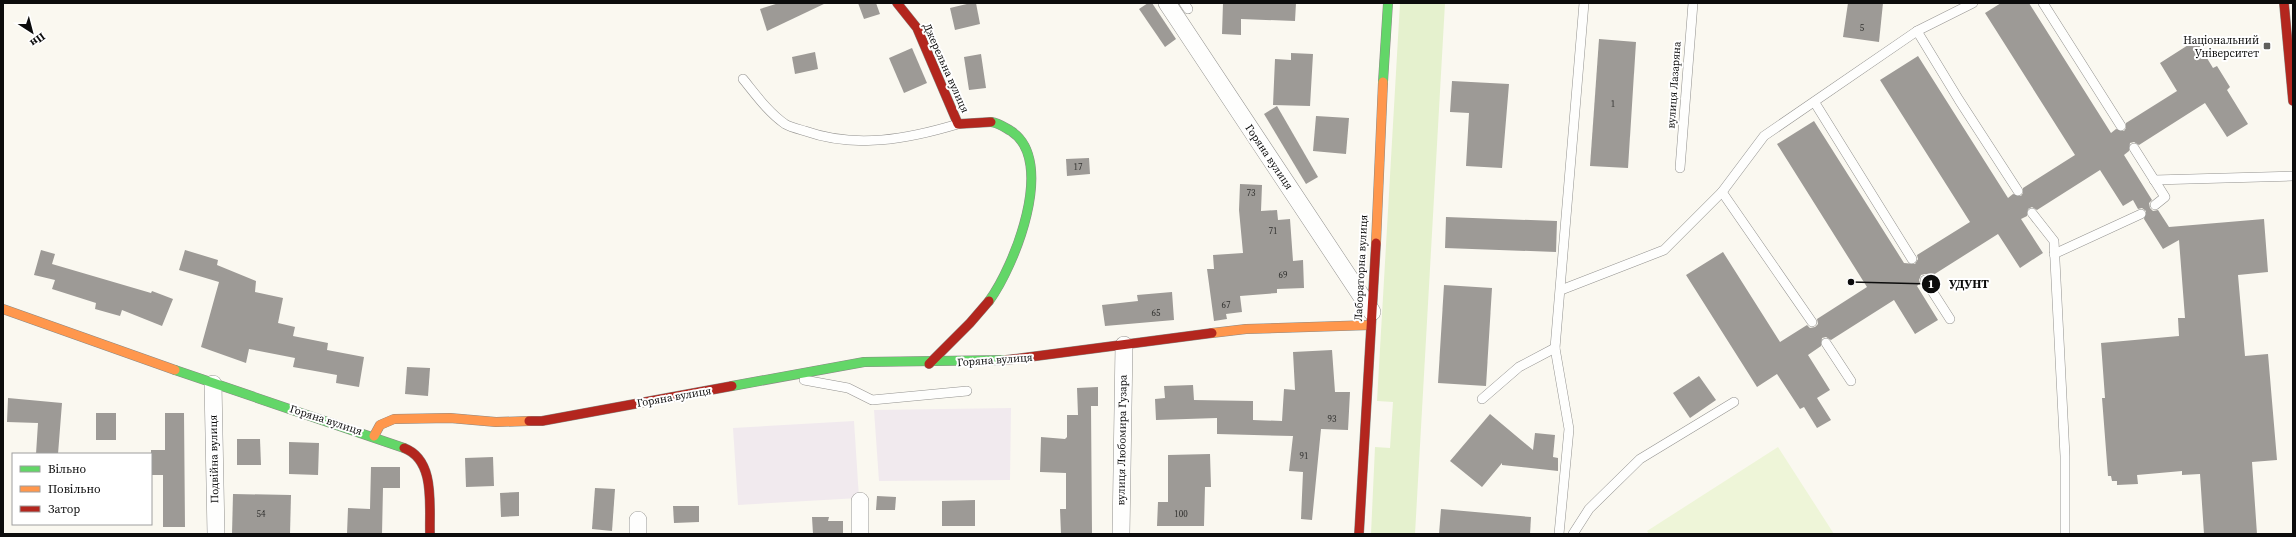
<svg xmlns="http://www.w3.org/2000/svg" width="2296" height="537" font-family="'Source Serif 4',serif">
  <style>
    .industrial { fill: #f1eaee }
    .green { fill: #e5f1ce }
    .pitch { fill: #eef5d8 }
    .building { fill: #9d9a96 }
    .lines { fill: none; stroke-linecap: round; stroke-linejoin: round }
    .lane-casing { stroke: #93928f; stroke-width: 10 }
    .street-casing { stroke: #93928f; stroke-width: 18 }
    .fast-casing { stroke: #8a8985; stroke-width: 10 }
    .slow-casing { stroke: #8a8985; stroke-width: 10 }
    .jam-casing { stroke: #8a8985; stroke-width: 10 }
    .lane { stroke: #fefefd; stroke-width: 9 }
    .street { stroke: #fefefd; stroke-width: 17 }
    .fast { stroke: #63d668; stroke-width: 9 }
    .slow { stroke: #ff974d; stroke-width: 9 }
    .jam { stroke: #b3261e; stroke-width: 9 }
    .poi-dot { fill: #5f5f5c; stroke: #fff; stroke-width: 1.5 }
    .labels { text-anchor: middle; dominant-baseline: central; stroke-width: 4; stroke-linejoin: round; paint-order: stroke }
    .number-label { font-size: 9px; fill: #30302e }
    .poi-label { font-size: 11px; fill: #0c0c0c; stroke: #fff; text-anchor: end }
    .street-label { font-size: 11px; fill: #0c0c0c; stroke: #fff }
    .leader { fill: none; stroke: #0c0c0c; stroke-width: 1.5 }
    .callout-dot { fill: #0c0c0c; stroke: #fff; stroke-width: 1.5 }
    .mark-label { font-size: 12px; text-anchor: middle; font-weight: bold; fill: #fff }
    .callout-label { font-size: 12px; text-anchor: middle; font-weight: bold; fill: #0c0c0c; stroke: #fff; stroke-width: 4; stroke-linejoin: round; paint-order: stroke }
  </style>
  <rect width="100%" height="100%" fill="#faf8f0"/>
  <g class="industrial">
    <polygon points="1011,408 1010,480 879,481 874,410"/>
    <polygon points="854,421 859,498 738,505 733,428"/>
  </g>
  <polygon class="green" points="1400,3 1445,3 1415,534 1371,534 1375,447 1390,448 1393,402 1377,401"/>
  <polygon class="pitch" points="1778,447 1834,534 1649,534 1647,531"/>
  <g class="building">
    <polygon points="779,3 826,3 767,31 760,9"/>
    <polygon points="858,3 876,3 880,14 864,19"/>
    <polygon points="971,3 976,3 980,24 955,30 950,8"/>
    <polygon points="1148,3 1152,3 1176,39 1165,47 1139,9"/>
    <polygon points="1223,3 1296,3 1295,21 1241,19 1241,35 1222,34"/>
    <polygon points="1848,3 1883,3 1879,42 1843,37"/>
    <polygon points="2001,3 2029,3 2111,133 2116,129 2124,131 2126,128 2126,123 2177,91 2160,63 2196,40 2213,68 2217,66 2230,87 2227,90 2248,124 2227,137 2205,103 2139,145 2134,142 2130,143 2129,151 2124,155 2152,200 2149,203 2150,208 2153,211 2158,210 2169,227 2264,219 2268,272 2238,275 2245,356 2268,354 2277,460 2252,462 2257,534 2204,534 2200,474 2182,475 2182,471 2137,475 2138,484 2117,485 2117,481 2112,481 2111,476 2108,476 2102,398 2105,398 2101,343 2179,336 2178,318 2185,318 2179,240 2163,249 2144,219 2146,211 2142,208 2138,209 2133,200 2123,206 2100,170 2037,210 2032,207 2028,209 2027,216 2021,219 2043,253 2020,268 1998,234 1930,277 1925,274 1921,275 1919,280 1920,283 1917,286 1938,320 1915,334 1894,300 1831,340 1826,337 1822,338 1821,346 1808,355 1830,390 1817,398 1831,420 1817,428 1804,407 1800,409 1777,374 1757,387 1686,275 1723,252 1780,342 1807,325 1810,328 1815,327 1818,324 1817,319 1867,287 1777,144 1814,121 1904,263 1915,264 1918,259 1917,255 1970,222 1880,80 1918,56 2008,198 2013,194 2021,196 2023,193 2023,188 2075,155 1985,13"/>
    <polygon points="1599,39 1636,42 1628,168 1590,166"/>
    <polygon points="912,48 927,83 904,93 889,58"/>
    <polygon points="815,52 818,69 795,74 792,57"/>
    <polygon points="1291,53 1313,54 1310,106 1273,105 1275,59 1291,60"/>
    <polygon points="981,54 986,88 969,90 964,57"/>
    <polygon points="1452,81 1509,84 1502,168 1466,166 1469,113 1450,112"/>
    <polygon points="1277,106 1318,177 1306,184 1264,114"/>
    <polygon points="1316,116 1349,118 1346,154 1313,151"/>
    <polygon points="1089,158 1090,174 1067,176 1066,159"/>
    <polygon points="1240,184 1262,185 1261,211 1277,210 1278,220 1290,219 1293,261 1303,260 1304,288 1277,289 1277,293 1240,296 1242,312 1226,314 1227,319 1214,321 1207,269 1214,269 1213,255 1243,253 1239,210"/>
    <polygon points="1446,217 1557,221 1556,252 1445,248"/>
    <polygon points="41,250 55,254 52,264 151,293 152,291 173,299 162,326 122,310 120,316 95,309 96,303 52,289 55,280 34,275"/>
    <polygon points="185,250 218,260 217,265 256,281 255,292 283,298 278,323 295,327 293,336 328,343 327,350 364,357 359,387 336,383 337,375 293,367 295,358 249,349 246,363 201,347 219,282 179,270"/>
    <polygon points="1444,285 1492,288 1486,386 1438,383"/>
    <polygon points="1172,292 1174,320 1105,326 1102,305 1138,301 1137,295"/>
    <polygon points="1332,350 1335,392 1350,392 1348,430 1321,429 1312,520 1301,519 1303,472 1289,471 1293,436 1217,434 1217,418 1156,420 1155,399 1165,398 1164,386 1193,385 1194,400 1253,401 1253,420 1282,421 1284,389 1295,390 1293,352"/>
    <polygon points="407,367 430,368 428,396 405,394"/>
    <polygon points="1699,376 1716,400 1690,418 1673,393"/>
    <polygon points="1098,387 1098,406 1091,406 1092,534 1061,534 1060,509 1066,509 1066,473 1040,472 1041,437 1065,439 1067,437 1067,415 1078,415 1077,388"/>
    <polygon points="8,398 62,403 58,454 36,454 38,423 7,422"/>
    <rect x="96" y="413" width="20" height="27"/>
    <polygon points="165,413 184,413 185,527 163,527 163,475 151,475 151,450 165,450"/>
    <polygon points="1490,414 1533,450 1535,433 1555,435 1553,457 1558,458 1558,471 1502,465 1502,463 1482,487 1450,461"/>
    <polygon points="237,439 260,439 261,465 237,465"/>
    <polygon points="289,442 319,443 318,475 289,474"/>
    <polygon points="1210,454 1211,487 1205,487 1204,526 1157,526 1158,502 1168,502 1168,455"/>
    <polygon points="493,457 494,486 466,487 465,458"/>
    <polygon points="371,467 400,467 400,488 383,488 382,534 347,534 348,508 370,509"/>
    <polygon points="595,488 615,489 612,531 592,529"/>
    <polygon points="519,492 519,516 501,517 500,493"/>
    <polygon points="233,494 291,495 290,534 232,534"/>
    <polygon points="877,496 896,497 895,510 876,510"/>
    <polygon points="975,500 975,526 942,526 942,501"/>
    <polygon points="673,506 699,506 699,522 674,523"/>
    <polygon points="1441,509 1531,517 1530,534 1439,534"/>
    <polygon points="812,517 829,517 828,521 843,521 843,534 813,534"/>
  </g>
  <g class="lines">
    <defs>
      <g id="lane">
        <polyline points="1184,3 1188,9"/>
        <polyline points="2043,3 2121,126"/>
        <polyline points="1917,31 1959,100 2018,191"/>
        <path d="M 743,79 C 756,95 768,112 785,124 C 790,127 798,129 805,131 C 856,149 908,139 958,124"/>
        <polyline points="1815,103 1912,259"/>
        <polyline points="2134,148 2165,197 2155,205"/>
        <polyline points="1680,168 1693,3"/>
        <polyline points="2154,180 2293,176"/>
        <polyline points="1722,192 1812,322"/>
        <polyline points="2032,213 2054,241 2065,456 2065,534"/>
        <polyline points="2054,254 2141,214"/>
        <polyline points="1925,280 1950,319"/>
        <polyline points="1561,290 1664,250 1722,192 1764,136 1917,31 1973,3"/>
        <polyline points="1826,343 1851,381"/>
        <polyline points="804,380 848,388 872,400 967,391"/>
        <polyline points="1482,399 1519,367 1555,348"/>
        <polyline points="1559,534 1569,429 1555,348 1584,3"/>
        <polyline points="1573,534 1589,509 1640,459 1734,402"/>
      </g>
      <g id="street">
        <polyline points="1167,3 1372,312"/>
        <polyline points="213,384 216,534"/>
        <polyline points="638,534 638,520"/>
        <polyline points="860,534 860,501"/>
        <polyline points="1121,534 1124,345"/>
      </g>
      <g id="fast">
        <polyline points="1383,82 1388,3"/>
        <path d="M 989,301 C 1014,267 1057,161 1011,131 C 1004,127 999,123 991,122"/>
        <polyline points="175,370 404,448"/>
        <polyline points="732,386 864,362 1006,360"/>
      </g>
      <g id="slow">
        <polyline points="1376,243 1383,82"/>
        <polyline points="3,309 175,370"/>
        <polyline points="1212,333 1246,329 1371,325"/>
        <polyline points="374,436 380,425 394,419 450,418 496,422 529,421"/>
      </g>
      <g id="jam">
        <polyline points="897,3 917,28 958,124 991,122"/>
        <polyline points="2284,3 2293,101"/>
        <polyline points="1006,360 1212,333"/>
        <polyline points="929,364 970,323 989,301"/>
        <polyline points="529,421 542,421 732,386"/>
        <path d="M 404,448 C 436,460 429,506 430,534"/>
        <polyline points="1359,534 1376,243"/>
      </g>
    </defs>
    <use href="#lane" class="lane-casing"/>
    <use href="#street" class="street-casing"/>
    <use href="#fast" class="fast-casing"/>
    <use href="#slow" class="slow-casing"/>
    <use href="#jam" class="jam-casing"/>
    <use href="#lane" class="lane"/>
    <use href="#street" class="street"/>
    <use href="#fast" class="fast"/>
    <use href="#slow" class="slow"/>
    <use href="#jam" class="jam"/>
  </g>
  <rect class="poi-dot" x="2263" y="42" width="8" height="8" rx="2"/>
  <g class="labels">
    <g class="number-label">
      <text x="1862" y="28">5</text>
      <text x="1613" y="104">1</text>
      <text x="1078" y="167">17</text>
      <text x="1251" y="193">73</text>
      <text x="1273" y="231">71</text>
      <text x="1283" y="275">69</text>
      <text x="1226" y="305">67</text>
      <text x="1156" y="313">65</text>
      <text x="1332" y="419">93</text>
      <text x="1304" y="456">91</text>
      <text x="261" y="514">54</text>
      <text x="1181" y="514">100</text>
    </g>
    <g class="poi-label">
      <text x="2259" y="40">Національний<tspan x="2259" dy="13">Університет</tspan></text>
    </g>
    <g class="street-label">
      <text transform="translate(946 68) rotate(66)">Джерельна вулиця</text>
      <text transform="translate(1674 85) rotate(-86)">вулиця Лазаряна</text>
      <text transform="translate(1269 157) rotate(56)">Горяна вулиця</text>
      <text transform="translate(1361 268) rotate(-87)">Лабораторна вулиця</text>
      <text transform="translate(995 360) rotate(-4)">Горяна вулиця</text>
      <text transform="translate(674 397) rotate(-10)">Горяна вулиця</text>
      <text transform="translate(326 420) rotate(18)">Горяна вулиця</text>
      <text transform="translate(1122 440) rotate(-89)">вулиця Любомира Гузара</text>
      <text transform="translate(214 459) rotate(-91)">Подвійна вулиця</text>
    </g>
  </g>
  <path class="leader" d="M1851 282L1931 284"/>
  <g class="callout-dot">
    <circle cx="1851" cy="282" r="4"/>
    <circle cx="1931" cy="284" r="10"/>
  </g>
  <g class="mark-label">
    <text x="1931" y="288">1</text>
  </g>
  <g class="callout-label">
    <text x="1969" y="288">УДУНТ</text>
  </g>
  <rect width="2296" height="537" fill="none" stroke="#0c0c0c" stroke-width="8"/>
  <rect x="12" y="453" width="140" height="72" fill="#ffffff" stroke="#9e9e9e"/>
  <rect x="20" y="466" width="20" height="6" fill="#63d668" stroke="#9e9e9e"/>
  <text x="48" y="473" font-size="12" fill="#0c0c0c">Вільно</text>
  <rect x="20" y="486" width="20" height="6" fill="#ff974d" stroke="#9e9e9e"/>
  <text x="48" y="493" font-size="12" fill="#0c0c0c">Повільно</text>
  <rect x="20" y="506" width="20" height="6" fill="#b3261e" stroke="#9e9e9e"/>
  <text x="48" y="513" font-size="12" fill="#0c0c0c">Затор</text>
  <g transform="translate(32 32) rotate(144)" stroke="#ffffff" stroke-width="3" paint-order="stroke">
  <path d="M0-3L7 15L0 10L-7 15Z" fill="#0c0c0c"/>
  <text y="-6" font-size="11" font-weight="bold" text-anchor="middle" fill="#0c0c0c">Пн</text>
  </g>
</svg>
